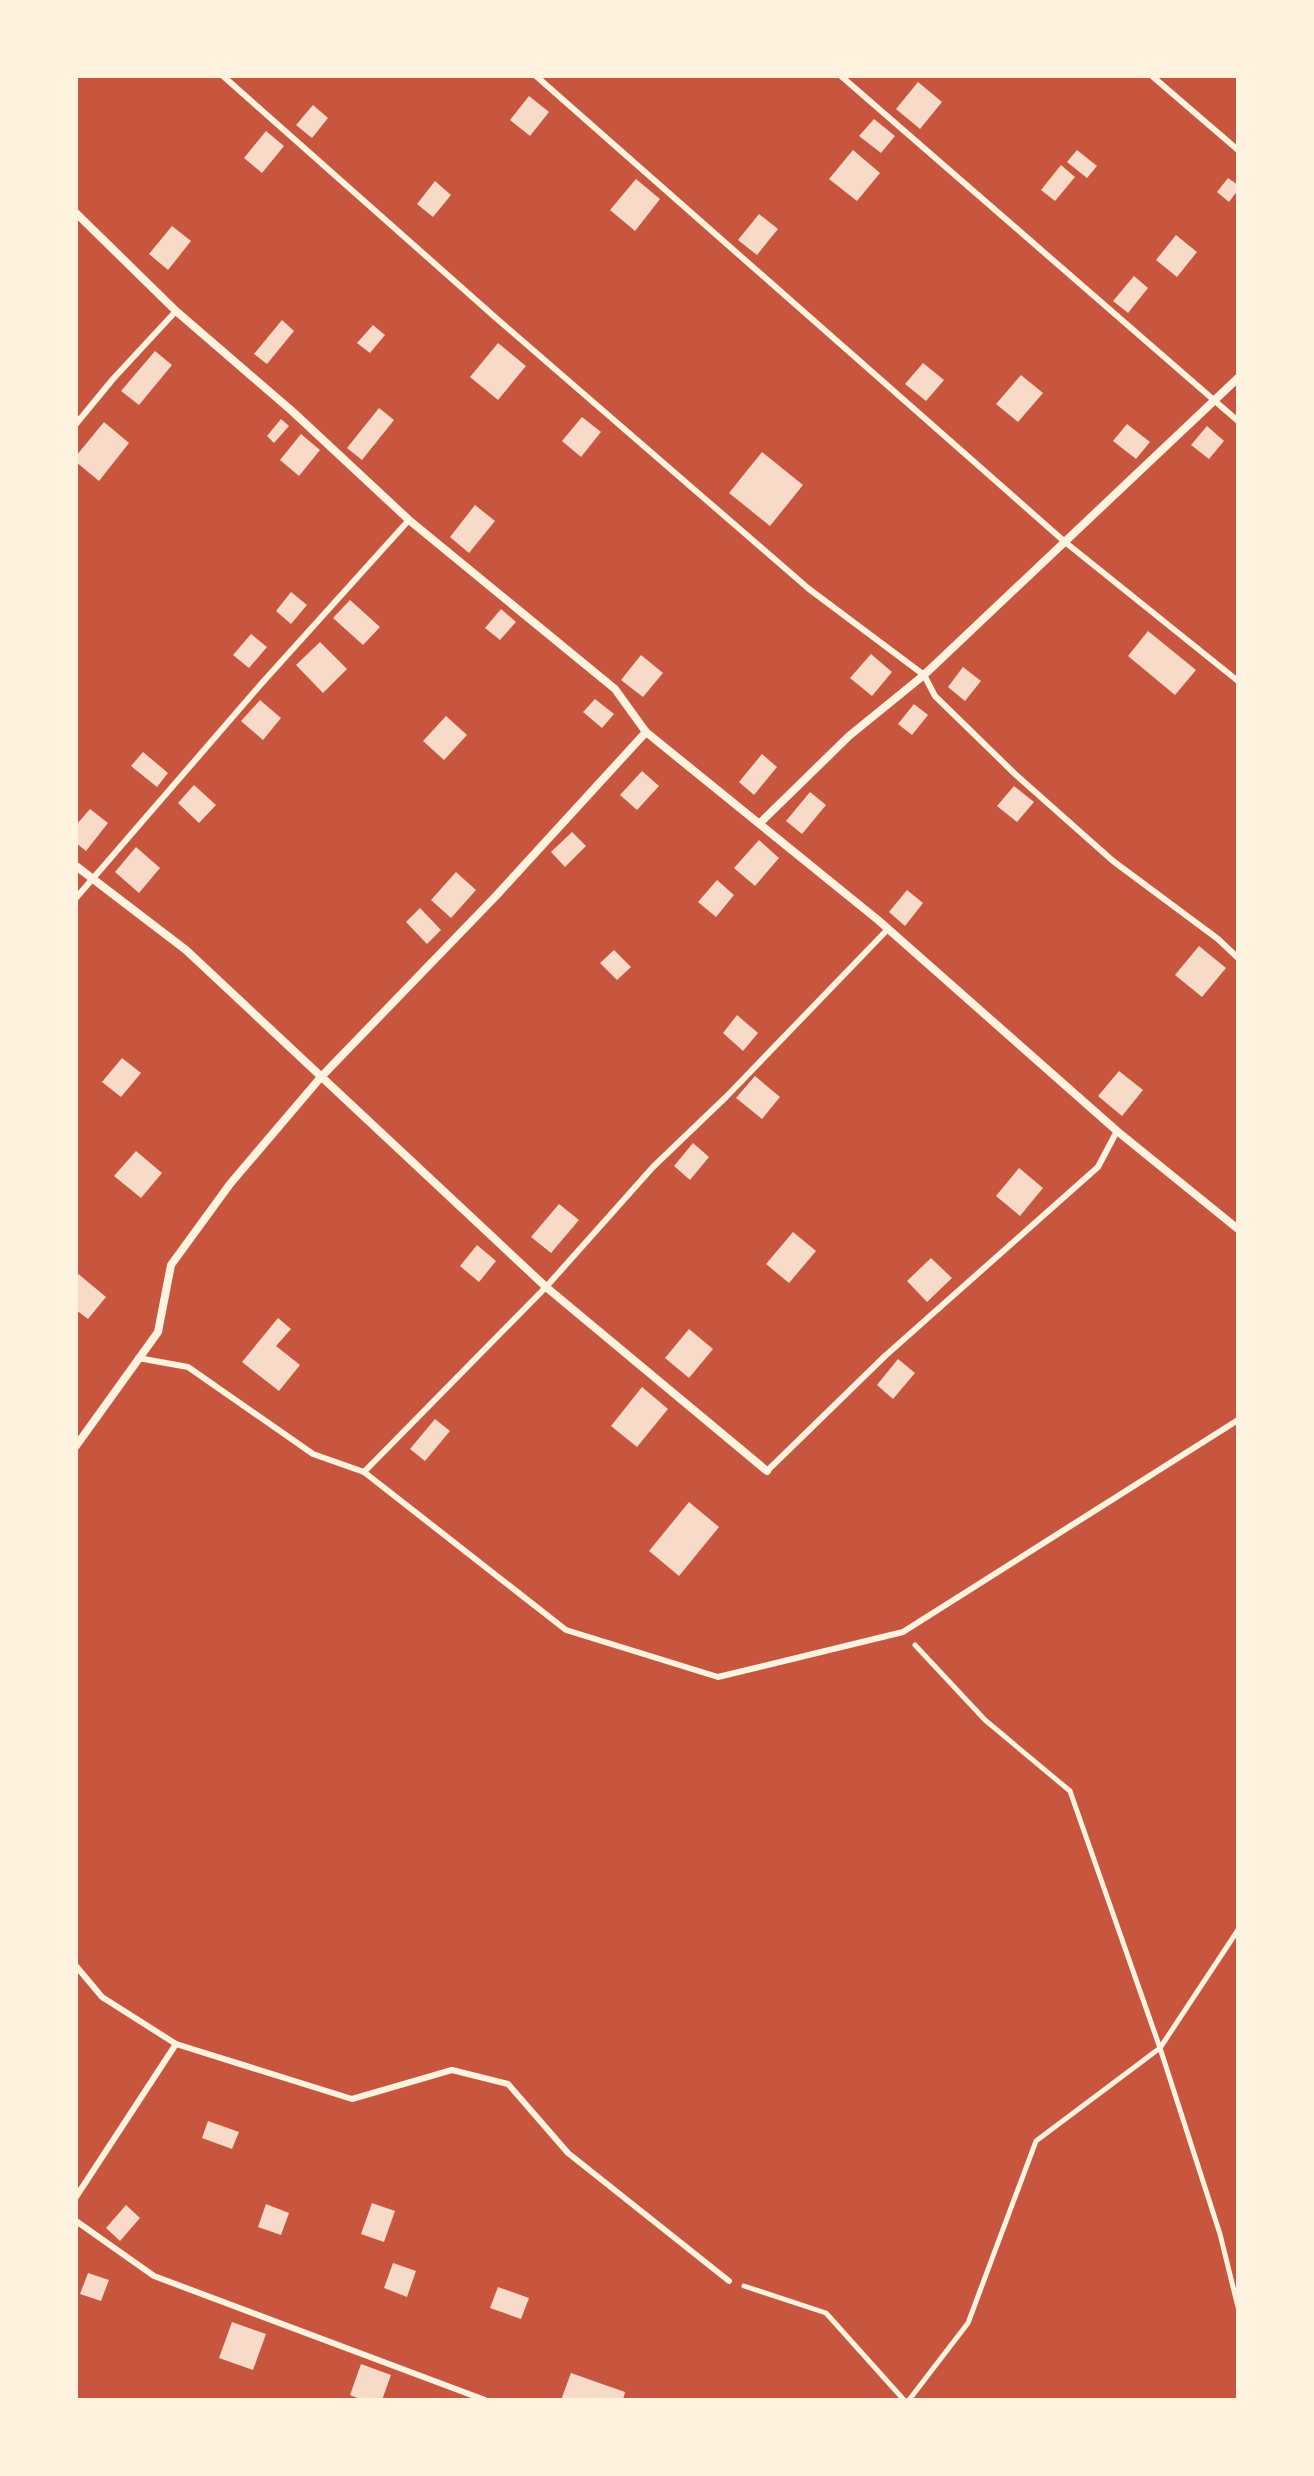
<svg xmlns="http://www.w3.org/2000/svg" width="1314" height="2476" font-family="'Exo 2',sans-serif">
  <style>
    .building { fill: #f7dbc8 }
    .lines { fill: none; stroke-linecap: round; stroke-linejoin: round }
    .path { stroke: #fff3e0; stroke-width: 5 }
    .service { stroke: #fff3e0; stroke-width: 6 }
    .minor { stroke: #fff3e0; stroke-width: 8 }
  </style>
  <rect width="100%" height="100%" fill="#c8553d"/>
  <g class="building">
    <polygon points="918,82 942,102 920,129 896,109"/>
    <polygon points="529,96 549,112 530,136 510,120"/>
    <polygon points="313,105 328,118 312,138 296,125"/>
    <polygon points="874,119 895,136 881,153 859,136"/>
    <polygon points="266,131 284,146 262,173 244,158"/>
    <polygon points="853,150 880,173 857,201 829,179"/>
    <polygon points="1077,150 1097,166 1087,178 1067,162"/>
    <polygon points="1061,165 1075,177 1055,201 1041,190"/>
    <polygon points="1228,178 1238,185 1238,190 1229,202 1217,192"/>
    <polygon points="636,179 660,199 635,231 610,210"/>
    <polygon points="435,181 451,195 433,217 417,204"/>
    <polygon points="759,214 778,229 757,255 738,240"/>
    <polygon points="172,226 191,241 168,270 149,254"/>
    <polygon points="1176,235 1197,252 1177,277 1156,260"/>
    <polygon points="1134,276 1148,288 1128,313 1113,301"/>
    <polygon points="282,320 294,331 267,364 254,354"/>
    <polygon points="373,325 385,335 370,353 357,343"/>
    <polygon points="498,343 526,366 498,400 470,377"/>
    <polygon points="155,351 172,365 139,405 121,391"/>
    <polygon points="923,363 944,380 926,401 905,384"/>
    <polygon points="1021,375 1043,393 1018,422 996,404"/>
    <polygon points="379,408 394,420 362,460 347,448"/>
    <polygon points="582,417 601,432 581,457 562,441"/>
    <polygon points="281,419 289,426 274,443 267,436"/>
    <polygon points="104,422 129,443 99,481 76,462 76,456"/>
    <polygon points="1127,424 1150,442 1136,459 1113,441"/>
    <polygon points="1207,426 1224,441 1209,459 1191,445"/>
    <polygon points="301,434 320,450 299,476 280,460"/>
    <polygon points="762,452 803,485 770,526 729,493"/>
    <polygon points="475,505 495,521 469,553 450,537"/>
    <polygon points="291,592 307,605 291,624 276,611"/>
    <polygon points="350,600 380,627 363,645 333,618"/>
    <polygon points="501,609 516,622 500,640 485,628"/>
    <polygon points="1148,631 1196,670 1175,695 1128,656"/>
    <polygon points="251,634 267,647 249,668 233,655"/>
    <polygon points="320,642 347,669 323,693 296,665"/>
    <polygon points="871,654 892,672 872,696 850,678"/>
    <polygon points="641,655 663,673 643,697 621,680"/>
    <polygon points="963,667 981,681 965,701 948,687"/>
    <polygon points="595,699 614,714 602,728 583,712"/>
    <polygon points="260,700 281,718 263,740 241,721"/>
    <polygon points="914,704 928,715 912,735 898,724"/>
    <polygon points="446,716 467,735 444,760 423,741"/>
    <polygon points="143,752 168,773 157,787 131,766"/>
    <polygon points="762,754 777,767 754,795 739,782"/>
    <polygon points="642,771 659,786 637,810 620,795"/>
    <polygon points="194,785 216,805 199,823 178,803"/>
    <polygon points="1014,786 1034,802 1017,822 997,806"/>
    <polygon points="810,792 826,805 802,834 786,821"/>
    <polygon points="90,809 108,823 86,851 76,843 76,825"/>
    <polygon points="572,832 586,846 565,867 551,852"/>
    <polygon points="759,840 779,858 755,886 734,868"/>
    <polygon points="136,847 160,868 139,893 115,872"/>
    <polygon points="456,872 476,890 451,918 431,900"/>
    <polygon points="717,880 734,895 716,917 698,902"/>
    <polygon points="907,890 923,903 905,926 889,912"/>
    <polygon points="420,908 441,930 427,944 406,922"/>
    <polygon points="1199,946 1226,968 1202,997 1175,975"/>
    <polygon points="614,950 631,967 617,980 600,963"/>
    <polygon points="737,1015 758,1033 743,1051 723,1033"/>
    <polygon points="122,1058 141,1073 121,1097 102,1082"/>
    <polygon points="1119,1071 1143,1090 1122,1116 1098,1096"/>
    <polygon points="755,1076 780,1097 762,1119 736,1098"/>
    <polygon points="693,1143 709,1157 690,1180 674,1166"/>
    <polygon points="136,1151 162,1173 141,1198 114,1176"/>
    <polygon points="1019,1168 1043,1188 1020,1216 996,1196"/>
    <polygon points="559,1204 579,1220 551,1253 531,1237"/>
    <polygon points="793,1232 816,1251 789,1283 766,1264"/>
    <polygon points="477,1245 496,1261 479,1282 460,1266"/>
    <polygon points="931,1258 952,1278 927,1302 907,1281"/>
    <polygon points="76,1272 106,1297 88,1319 76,1310"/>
    <polygon points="278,1318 291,1329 276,1346 300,1365 279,1391 242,1362"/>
    <polygon points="689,1329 713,1349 689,1378 665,1358"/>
    <polygon points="898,1359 915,1373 893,1399 877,1385"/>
    <polygon points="642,1387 668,1409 637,1447 611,1426"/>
    <polygon points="435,1419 450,1431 425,1461 410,1449"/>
    <polygon points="689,1502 719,1527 679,1576 649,1551"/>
    <polygon points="208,2121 239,2132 232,2149 202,2138"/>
    <polygon points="372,2203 395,2211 384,2242 361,2234"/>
    <polygon points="266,2204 289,2213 281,2235 258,2227"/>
    <polygon points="126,2205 140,2218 120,2241 106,2228"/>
    <polygon points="393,2263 416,2271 407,2297 384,2288"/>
    <polygon points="88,2273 109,2280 101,2301 80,2294"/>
    <polygon points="498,2287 529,2298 521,2319 490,2308"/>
    <polygon points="232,2322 266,2334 253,2370 219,2358"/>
    <polygon points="361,2364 391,2375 382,2400 362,2400 350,2395"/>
    <polygon points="571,2373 625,2392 623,2400 561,2400"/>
  </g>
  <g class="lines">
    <g class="path">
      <polyline points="915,1645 985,1720 1070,1791 1160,2048 1220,2234 1238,2307"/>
      <polyline points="744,2286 826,2313 904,2400"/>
      <polyline points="909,2400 968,2323 1036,2141 1160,2048 1238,1930"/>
    </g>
    <g class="service">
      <polyline points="223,76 496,318 809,589 924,675 935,696 1015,774 1113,861 1218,939 1238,958"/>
      <polyline points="536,76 1065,542 1238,681"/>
      <polyline points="841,76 1238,421"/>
      <polyline points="1152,76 1238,150"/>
      <polyline points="76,424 113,379 176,311"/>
      <polyline points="76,898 262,683 409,520"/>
      <polyline points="138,1358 188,1367 313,1454 364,1472 566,1630 718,1677 903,1632 1238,1420"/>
      <polyline points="767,1471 885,1356 1098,1167 1117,1131"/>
      <polyline points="364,1472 546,1287 653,1167 726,1097 888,929"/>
      <polyline points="76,1966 102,1997 176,2044 352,2099 452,2070 508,2084 568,2153 729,2281"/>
      <polyline points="76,2197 176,2044"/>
      <polyline points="76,2221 154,2276 485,2400"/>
    </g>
    <g class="minor">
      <polyline points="76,213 176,311 292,411 409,520 615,689 646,732 878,920 1117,1131 1238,1229"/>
      <polyline points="760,823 849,736 924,675 1238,378"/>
      <polyline points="76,866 186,950 546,1287 767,1471"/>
      <polyline points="76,1446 158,1332 171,1265 230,1184 321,1077 495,897 646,732"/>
    </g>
  </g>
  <rect width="1314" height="2476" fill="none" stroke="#fff3e0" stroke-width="156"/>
</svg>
